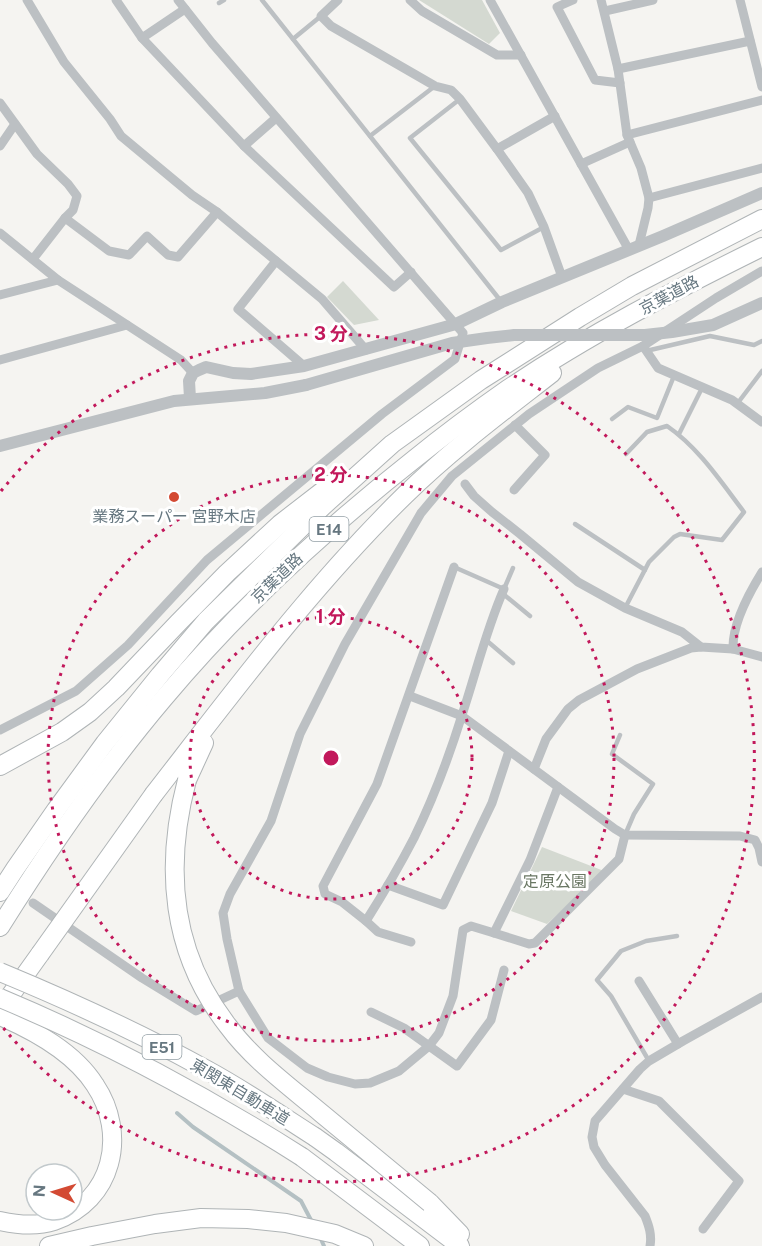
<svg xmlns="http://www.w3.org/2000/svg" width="762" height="1246" font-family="'Public Sans','Noto Sans JP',sans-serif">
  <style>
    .green { fill: #d4d9d1 }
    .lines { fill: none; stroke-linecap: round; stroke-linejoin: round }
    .stream { stroke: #b4c0c3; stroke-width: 4 }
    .motorway-casing { stroke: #afb4b6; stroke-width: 20 }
    .service { stroke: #bcc0c3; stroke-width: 4.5 }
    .minor { stroke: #bcc0c3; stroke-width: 9 }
    .tertiary { stroke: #bcc0c3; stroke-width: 12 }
    .motorway { stroke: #fff; stroke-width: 18 }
    .motorway-bridge-casing { stroke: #afb4b6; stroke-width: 20; stroke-linecap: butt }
    .tertiary-bridge { stroke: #bcc0c3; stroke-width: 12 }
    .motorway-bridge { stroke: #fff; stroke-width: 18 }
    .ring { fill: none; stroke: #c2185b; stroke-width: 3; stroke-dasharray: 3 6 }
    .poi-dot { fill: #d34a33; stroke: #fff; stroke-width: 2 }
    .labels { text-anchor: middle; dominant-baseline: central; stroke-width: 6; stroke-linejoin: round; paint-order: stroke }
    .shield { fill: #fff; stroke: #94a0a6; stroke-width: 1.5 }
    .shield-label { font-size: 15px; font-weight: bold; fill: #667780 }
    .street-label { font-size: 16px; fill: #667780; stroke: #fff }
    .poi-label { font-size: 16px; fill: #667780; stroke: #fff }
    .park-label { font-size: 16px; fill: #6a7764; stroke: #fff }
    .centre { fill: #c2185b; stroke: #fff; stroke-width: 3 }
    .ring-label { font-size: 18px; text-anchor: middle; font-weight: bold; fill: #c2185b; stroke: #fff; stroke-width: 6; stroke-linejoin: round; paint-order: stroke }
  </style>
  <rect width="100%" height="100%" fill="#f5f4f1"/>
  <g class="green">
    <polygon points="419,0 482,0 500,33 489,44"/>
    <polygon points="343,281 379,320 354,325 327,297"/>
    <polygon points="542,847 604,871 547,924 511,911"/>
  </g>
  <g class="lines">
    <g class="stream">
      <polyline points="177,1113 193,1127 301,1201 312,1222"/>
      <polyline points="320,1237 324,1246"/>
    </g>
    <defs>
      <g id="motorway">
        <polyline points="0,766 62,732 90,712 116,688 178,623 227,573 280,524 333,483"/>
        <polyline points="187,780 204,743"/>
        <path d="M 154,794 C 234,691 312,586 405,495 C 451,450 502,412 552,373"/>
        <polyline points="0,892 15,869 56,810 105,743 160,675 206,621 322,507 392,444 481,380 580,317 632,286 762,219"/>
        <path d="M 0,927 C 50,847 103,770 164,698 C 237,611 322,532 412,461 C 443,436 475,412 508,389 C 588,335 675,290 762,247"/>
        <polyline points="0,1010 40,954"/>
        <path d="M 0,1016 C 35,1031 74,1052 95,1085 C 128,1134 113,1201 54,1221 C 36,1227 18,1225 0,1221"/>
        <polyline points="315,1137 336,1152 460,1246"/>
        <polyline points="302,1157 420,1246"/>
        <polyline points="430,1203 460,1234"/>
        <polyline points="49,1246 92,1236 155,1224 201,1218 248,1219 286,1223 335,1234 364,1246"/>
      </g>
    </defs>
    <use href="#motorway" class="motorway-casing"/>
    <g class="service">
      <polyline points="262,0 500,300"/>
      <polyline points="219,3 224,0"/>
      <polyline points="293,39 321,16"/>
      <polyline points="460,99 410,138 501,250 544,227"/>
      <polyline points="370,136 435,86"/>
      <polyline points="646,351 710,336 754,345 762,341"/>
      <polyline points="737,404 762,371"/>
      <polyline points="612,419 628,407 657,418 674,376"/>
      <polyline points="679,434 702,388"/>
      <polyline points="575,524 645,570"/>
      <polyline points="454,567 504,589 513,568"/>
      <polyline points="502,593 530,616"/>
      <path d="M 625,608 L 649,562 L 674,537 L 680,534 L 722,540 L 744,512 C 721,482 699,448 667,426 L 647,432 L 626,454"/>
      <polyline points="486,640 513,663"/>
      <polyline points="620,735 612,754 653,784 634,814 625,835"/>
      <polyline points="649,1061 611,996 597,980 621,951 646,941 677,936"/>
    </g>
    <g class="minor">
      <polyline points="27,0 64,62 110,119 121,136 192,195 217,212 322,299 366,350"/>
      <polyline points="116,0 142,38 185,9"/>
      <polyline points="338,0 321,16 331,26 435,86 451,90 460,99 497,149 528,193 544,227 562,277"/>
      <polyline points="410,0 422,11 497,55 521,55"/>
      <polyline points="490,0 629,250"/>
      <polyline points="573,0 557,7 595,80 620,83"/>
      <polyline points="601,0 618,69 627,135 641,168 649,198 648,208 639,245"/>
      <polyline points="740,0 762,87"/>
      <polyline points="605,11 653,0"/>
      <polyline points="142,38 244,146 276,118"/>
      <polyline points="618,69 750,41"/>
      <polyline points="0,103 37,154 68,184 77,196 73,210 65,218 33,259"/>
      <polyline points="627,135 762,100"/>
      <polyline points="0,146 15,124"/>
      <polyline points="244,146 394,287 411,272"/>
      <polyline points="497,149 555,116"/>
      <polyline points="581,164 630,142"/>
      <polyline points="649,198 762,168"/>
      <polyline points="65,218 109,251 129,255 147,236 168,255 178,257 217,212"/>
      <polyline points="0,233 58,280 181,360 193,373"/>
      <polyline points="276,261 238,309 304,366"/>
      <polyline points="0,295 58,280"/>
      <polyline points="643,346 658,368 732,400 762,422"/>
      <polyline points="0,360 127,325"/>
      <polyline points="465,484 474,496 492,512 520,534 578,582 625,608 682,632 701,647 733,649 762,657"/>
      <polyline points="514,490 545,455 515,425"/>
      <path d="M 454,567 L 377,784 L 323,886 L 325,894 L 342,902 L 366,921 C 383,894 399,867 414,838 C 433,799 449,757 462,715 C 476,673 486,630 504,589"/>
      <path d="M 733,649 C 732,624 749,593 762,572"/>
      <polyline points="410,696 462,716 615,829 625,835 740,836 755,840 759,848 762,862"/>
      <polyline points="0,730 76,691 128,645 207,560 382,414 455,359 463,333 212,43 178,0"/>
      <polyline points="534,769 546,739 568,709 579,700 637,669 691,648 701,647"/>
      <polyline points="558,787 530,860 494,933 471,926 463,930 453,996 439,1033 429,1046 399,1071 370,1083 355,1084 328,1077 307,1068 268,1038 239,991 227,939 223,913 230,894 271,821 300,734 345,644 421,513 452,476 529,414 598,368 643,346 716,298 762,271"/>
      <polyline points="388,885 443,905 492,803 509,751"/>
      <polyline points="33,903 142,978 196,1011 239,991"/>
      <polyline points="366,921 378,932 411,942"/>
      <polyline points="494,933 529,944 535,943 619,859 625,835"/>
      <polyline points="639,981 678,1044"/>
      <polyline points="371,1012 404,1028 457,1066 491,1020 504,970"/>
      <polyline points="623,1089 659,1101 739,1181 703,1229"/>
      <path d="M 650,1246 C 652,1235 649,1226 645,1216 L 605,1165 L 594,1147 L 592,1137 L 595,1121 L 640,1069 L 649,1061 L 683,1041 L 762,997"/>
    </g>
    <g class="tertiary">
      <polyline points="190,398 189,381 193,373 199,370 206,367 233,373 251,374 304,366 456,324 502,302 663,236 762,193"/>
      <polyline points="0,446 174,401 265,393 306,385"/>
    </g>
    <use href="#motorway" class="motorway"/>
    <defs>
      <g id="motorway-bridge">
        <path d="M 187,780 C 164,867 171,953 228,1026 C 253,1060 289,1086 321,1113 C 357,1143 394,1173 430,1203"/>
        <polyline points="40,954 154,794"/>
        <path d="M 0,972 C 70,1001 140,1033 207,1070 C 244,1090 279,1114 315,1137"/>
        <path d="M 0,998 C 105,1042 206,1096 302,1157"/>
      </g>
    </defs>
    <use href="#motorway-bridge" class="motorway-bridge-casing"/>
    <polyline class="tertiary-bridge" points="306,385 452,343 487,338 514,335 645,335 672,332 713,325 762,303"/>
    <use href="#motorway-bridge" class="motorway-bridge"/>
  </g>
  <g class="ring">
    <circle cx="331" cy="758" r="141"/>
    <circle cx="331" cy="758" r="283"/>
    <path d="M1 491A424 424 0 1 1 1 1025"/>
  </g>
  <circle class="poi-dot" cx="174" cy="497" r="6"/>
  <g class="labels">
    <g class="shield">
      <rect x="309.5" y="517" width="39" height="24" rx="4.5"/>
      <rect x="142.5" y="1035" width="39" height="24" rx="4.5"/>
    </g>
    <g class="shield-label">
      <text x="329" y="529">E14</text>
      <text x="162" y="1047">E51</text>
    </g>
    <g class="street-label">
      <text transform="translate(669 295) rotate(-28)">京葉道路</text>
      <text transform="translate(277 578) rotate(-44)">京葉道路</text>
      <text transform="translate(240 1092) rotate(31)">東関東自動車道</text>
    </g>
    <g class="poi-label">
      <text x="174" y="516">業務スーパー 宮野木店</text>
    </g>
    <g class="park-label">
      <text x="555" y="881">定原公園</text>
    </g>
  </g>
  <circle cx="331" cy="758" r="9" class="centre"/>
  <g class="ring-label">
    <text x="331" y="340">3 分</text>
    <text x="331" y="481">2 分</text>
    <text x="331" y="623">1 分</text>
  </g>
  <g transform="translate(54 1192) rotate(274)"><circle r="28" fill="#ffffff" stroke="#c2c9cc" stroke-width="1.5"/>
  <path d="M0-4.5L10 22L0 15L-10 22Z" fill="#d34a33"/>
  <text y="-9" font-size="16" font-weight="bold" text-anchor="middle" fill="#667780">N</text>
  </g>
</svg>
